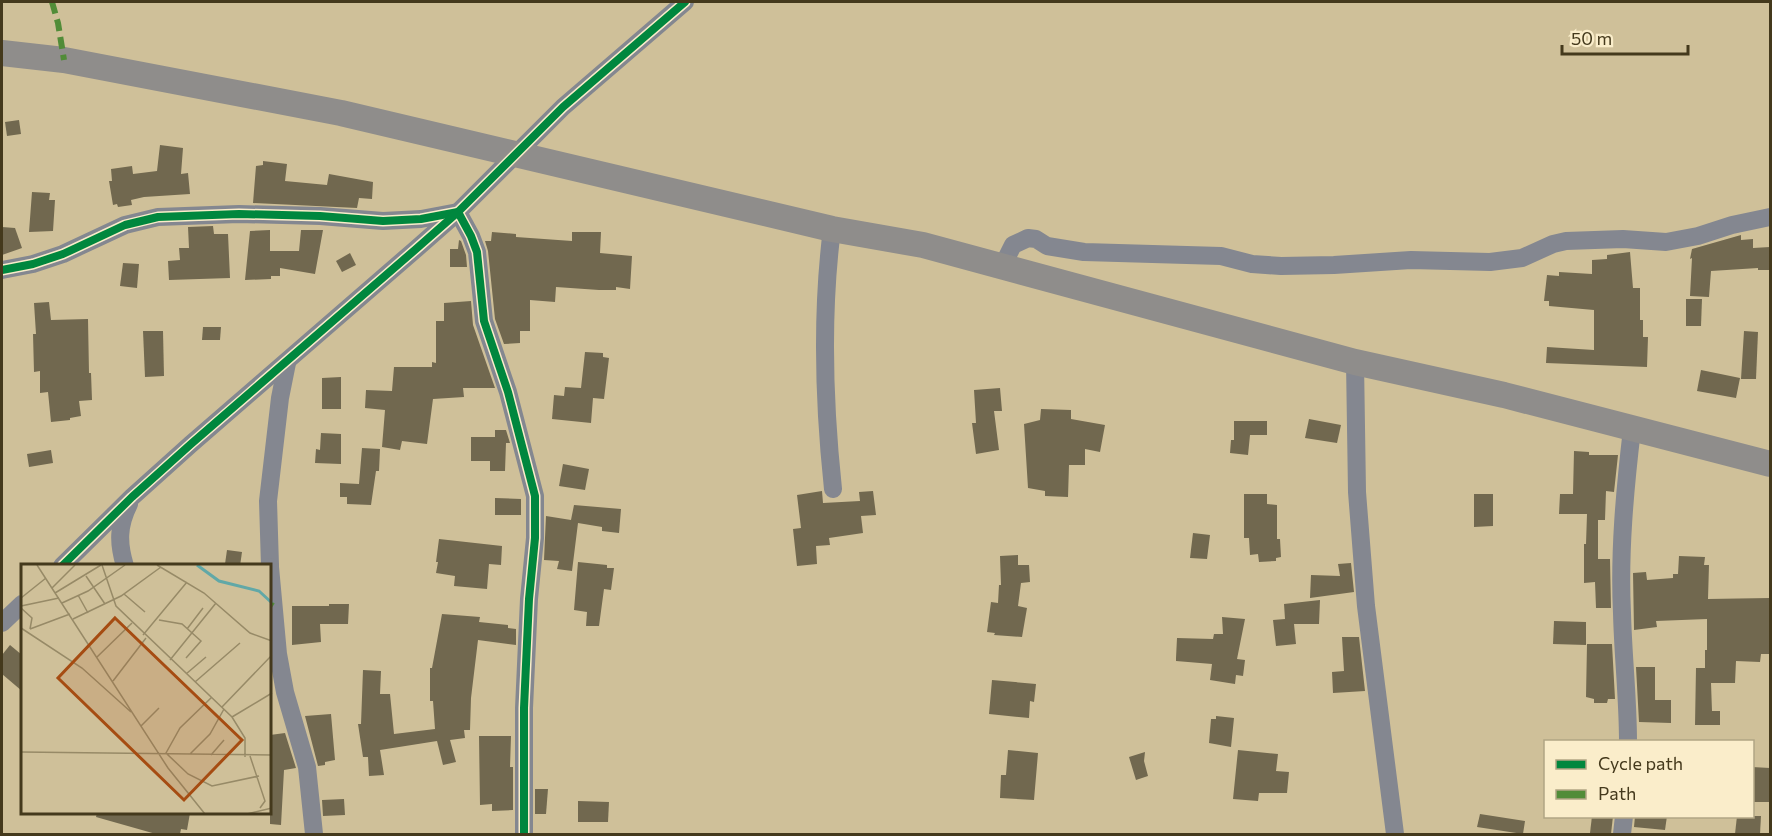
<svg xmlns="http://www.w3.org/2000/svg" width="1772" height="836" font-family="Commissioner,sans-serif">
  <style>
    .building { fill: #71684f }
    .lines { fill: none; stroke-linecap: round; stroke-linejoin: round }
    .street { stroke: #848790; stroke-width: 18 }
    .secondary { stroke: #8f8d8b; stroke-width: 26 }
    .quiet { stroke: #518c38; stroke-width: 6; stroke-dasharray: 12 6; stroke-linecap: butt }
    .cycleway-casing { stroke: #faedca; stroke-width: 11 }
    .cycleway { stroke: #00873e; stroke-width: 8 }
    .inset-river { fill: none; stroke: #61a8a7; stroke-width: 3 }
    .inset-road { fill: none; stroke: #978a67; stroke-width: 1.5 }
    .view { fill: #a64c12; fill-opacity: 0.15; stroke: #a64c12; stroke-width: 3 }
    .inset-edge { fill: none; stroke: #44391c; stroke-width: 3 }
  </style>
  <rect width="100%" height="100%" fill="#cfc099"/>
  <g class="building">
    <polygon points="19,120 21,134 7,136 5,122"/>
    <polygon points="160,145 183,148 181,174 188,173 190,194 144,197 131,200 132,205 118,207 117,204 113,205 109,181 112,181 111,169 132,166 133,174 157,171"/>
    <polygon points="263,161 287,164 285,181 327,185 329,174 373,182 372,199 359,198 357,208 253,203 256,166 263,165"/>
    <polygon points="32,192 50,193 49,200 55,200 53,231 29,232"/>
    <polygon points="213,226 214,234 228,234 230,278 169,280 168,261 180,260 179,248 189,248 188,227"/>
    <polygon points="2,227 15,228 22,248 2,255"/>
    <polygon points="270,230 270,251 299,251 301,230 323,230 315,274 280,268 280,276 271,276 271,279 245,280 250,231"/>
    <polygon points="492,232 516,234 516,237 572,241 572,232 601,232 600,253 632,256 630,289 616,287 616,290 599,290 556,287 555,302 530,300 530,331 520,331 520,343 504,344 495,319 488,251 485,241 491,241"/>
    <polygon points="1741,235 1741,240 1753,239 1753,248 1770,247 1770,270 1758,270 1758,268 1711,271 1709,297 1690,296 1692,258 1690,259 1692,249"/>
    <polygon points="459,240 461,241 466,255 467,267 450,267 450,249 458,249"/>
    <polygon points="1630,252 1633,288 1640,288 1640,320 1643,320 1643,337 1648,337 1647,367 1546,363 1547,347 1594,350 1594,310 1549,306 1549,301 1544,301 1547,275 1559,276 1559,272 1592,274 1592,260 1607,259 1607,255"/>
    <polygon points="350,253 356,265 342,272 336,261"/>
    <polygon points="123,263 139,264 137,288 120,286"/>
    <polygon points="1686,299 1702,299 1701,326 1686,326"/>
    <polygon points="471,301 473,325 495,388 463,388 464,397 433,399 427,444 402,441 400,450 382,447 385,410 365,408 366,390 392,391 394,367 432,367 432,362 436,363 436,321 444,321 444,303"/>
    <polygon points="49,302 51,320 88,319 89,373 91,373 92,400 79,401 81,416 70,418 70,420 51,422 48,392 40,393 40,371 34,372 33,334 36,334 34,303"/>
    <polygon points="203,327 221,327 220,340 202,340"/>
    <polygon points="143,331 163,331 164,376 145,377"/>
    <polygon points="1744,331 1758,332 1756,379 1741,379"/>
    <polygon points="585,352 603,353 603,357 609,358 604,399 593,398 591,423 552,419 554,395 564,396 565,387 581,388"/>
    <polygon points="1701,370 1740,378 1736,398 1697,391"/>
    <polygon points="341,377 341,409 322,409 322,378"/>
    <polygon points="1000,388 1002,411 994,411 999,450 976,454 972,423 976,423 974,390"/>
    <polygon points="1041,409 1071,410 1071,419 1105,425 1100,452 1085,449 1085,465 1069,465 1068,497 1045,496 1045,491 1028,488 1024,424 1040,420"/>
    <polygon points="1309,419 1341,425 1337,443 1305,438"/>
    <polygon points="1234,421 1267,421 1267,435 1250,435 1248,455 1230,453 1231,440 1234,440"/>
    <polygon points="495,430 506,430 510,443 506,443 505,471 490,471 490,461 471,461 471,437 495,437"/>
    <polygon points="321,433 341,434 341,464 315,463 316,449 320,450"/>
    <polygon points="362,448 380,449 379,471 376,471 371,505 347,504 347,497 340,497 340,483 359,484"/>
    <polygon points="51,450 53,463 29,467 27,454"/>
    <polygon points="1574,451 1589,452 1589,455 1618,455 1614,492 1606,491 1605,520 1598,520 1598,559 1610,559 1611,608 1596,608 1595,582 1584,583 1584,544 1586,544 1587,514 1559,514 1560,494 1573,494"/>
    <polygon points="563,464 589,469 585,490 559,486"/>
    <polygon points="822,491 823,503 860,501 859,492 873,491 876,515 861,516 863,533 829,538 830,545 816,546 817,564 797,566 793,529 801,528 797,495"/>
    <polygon points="1244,494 1267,494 1267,504 1277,505 1277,539 1280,539 1281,557 1276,558 1276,561 1259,562 1258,554 1250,555 1249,538 1244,538"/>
    <polygon points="1474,494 1493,494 1493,526 1474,527"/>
    <polygon points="495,498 521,499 521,515 495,515"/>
    <polygon points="574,505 621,509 619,533 602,531 602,527 578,523 572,571 557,569 559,561 544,560 546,516 571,520"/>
    <polygon points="1193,533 1210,535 1207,559 1190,558"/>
    <polygon points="439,539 502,546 501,565 489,564 487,589 454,586 455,576 436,573 438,562 436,562"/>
    <polygon points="227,550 242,552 240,566 225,564"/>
    <polygon points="1018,555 1018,565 1029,565 1030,582 1021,583 1018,606 1027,608 1022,637 994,635 995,633 987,632 991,602 998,603 999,585 1001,585 1000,556"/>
    <polygon points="1679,556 1705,557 1704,565 1709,565 1708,599 1770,598 1770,654 1761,654 1760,662 1736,661 1735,683 1711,683 1712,711 1720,711 1720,725 1695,725 1696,668 1705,668 1705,650 1707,650 1707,619 1656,621 1657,627 1634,630 1633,573 1646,572 1647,580 1673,578 1673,574 1678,574"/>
    <polygon points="578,562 607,565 607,568 614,568 611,590 604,589 599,626 586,626 587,612 574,610"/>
    <polygon points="1351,563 1354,592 1310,598 1311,575 1340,576 1338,564"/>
    <polygon points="1320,600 1319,624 1294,624 1296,644 1276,646 1273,620 1285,619 1284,604"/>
    <polygon points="329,604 349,604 348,624 320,624 321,642 292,645 292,606 329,606"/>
    <polygon points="442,614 480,617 479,622 508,625 508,628 516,629 516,645 478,640 471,698 470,730 464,730 465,738 450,740 456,762 443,765 437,741 380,750 384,775 369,776 368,757 363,757 358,724 361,724 363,670 381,671 380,694 390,694 394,734 435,729 433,701 430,701 430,668 432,668"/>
    <polygon points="1222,617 1245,619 1237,659 1245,660 1243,676 1236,675 1235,684 1210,680 1212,664 1176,661 1176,658 1177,638 1213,639 1214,634 1223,634"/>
    <polygon points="1554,621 1586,622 1586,645 1553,644"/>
    <polygon points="1342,637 1359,637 1365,691 1333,693 1332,672 1344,671"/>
    <polygon points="1587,644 1612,644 1615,699 1608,699 1607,703 1594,703 1594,699 1586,697"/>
    <polygon points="10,645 22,655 22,691 2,674 2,655"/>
    <polygon points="1636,667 1655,667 1655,700 1671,700 1671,723 1639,722"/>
    <polygon points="992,680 1036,684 1034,702 1030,701 1029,718 989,714"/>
    <polygon points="331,714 335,760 325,762 325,765 318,766 305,716"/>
    <polygon points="1216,716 1234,718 1231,747 1209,743 1211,719 1216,719"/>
    <polygon points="285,733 296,768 284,770 281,825 270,824 270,785 272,785 270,735"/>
    <polygon points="479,736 511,736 510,767 513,767 513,810 492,811 492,804 480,805"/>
    <polygon points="1008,750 1038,753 1034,800 1000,798 1001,775 1006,775"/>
    <polygon points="1238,750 1278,754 1276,771 1289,772 1287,793 1259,793 1258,801 1233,799"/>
    <polygon points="1145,752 1144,761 1148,776 1136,780 1129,757"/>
    <polygon points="1752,767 1770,768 1770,802 1752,802"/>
    <polygon points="535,789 548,789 546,814 535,814"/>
    <polygon points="344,799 345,815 323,816 322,800"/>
    <polygon points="578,801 609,802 608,822 578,822"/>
    <polygon points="97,813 190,813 187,830 181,829 180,834 156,834 96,817"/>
    <polygon points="1480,814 1525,821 1523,834 1477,827"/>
    <polygon points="1592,816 1613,816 1611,834 1590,833"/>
    <polygon points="1635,816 1667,816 1665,830 1634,827"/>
    <polygon points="1737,816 1761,816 1760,834 1735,834"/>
  </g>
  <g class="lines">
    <g class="street">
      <path d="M 832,229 C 821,315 824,404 833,489"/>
      <polyline points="1003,265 1013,245 1028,238 1036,239 1047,246 1084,252 1221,256 1252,264 1281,266 1334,265 1411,260 1490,262 1522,258 1553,244 1566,241 1623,239 1666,242 1698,236 1732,225 1770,217"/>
      <polyline points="2,270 33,264 63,254 125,225 158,217 239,214 320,216 383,221 421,219 458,212 471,236 477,252 484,321 508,392 535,496 535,538 529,599 524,708 524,834"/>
      <polyline points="1355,362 1357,492 1366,606 1395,834"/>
      <polyline points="62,566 132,497 191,444 416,249 458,212 563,107 685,2"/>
      <path d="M 125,566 C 118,543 118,526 129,504"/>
      <polyline points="270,566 268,501 280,398 287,363"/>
      <polyline points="270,567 278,654 285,692 307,767 314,834"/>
      <polyline points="2,623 22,604"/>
      <path d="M 1628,742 C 1628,698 1623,656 1622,613 C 1619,552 1625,489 1632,429"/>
      <polyline points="1622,834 1624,816"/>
    </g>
    <polyline class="secondary" points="2,53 64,60 341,113 832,229 923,245 1355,362 1504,395 1770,464"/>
    <g class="quiet">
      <polyline points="52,2 58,23 64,60"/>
      <polyline points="165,566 183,566"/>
      <polyline points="270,604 273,606"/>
    </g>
    <defs>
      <g id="cycleway">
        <polyline points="2,270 33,264 63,254 125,225 158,217 239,214 320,216 383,221 421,219 458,212 471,236 477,252 484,321 508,392 535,496 535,538 529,599 524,708 524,834"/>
        <polyline points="62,566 132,497 191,444 416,249 458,212 563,107 685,2"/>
      </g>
    </defs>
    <use href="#cycleway" class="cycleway-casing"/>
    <use href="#cycleway" class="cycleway"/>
  </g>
  <g transform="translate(21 564)">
    <rect width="250" height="250" fill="#cfc099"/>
    <path class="inset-river" d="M 176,1 L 198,17 L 238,27 L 251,39"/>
    <path class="inset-road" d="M 16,1 L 147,204 L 184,250M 81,1 L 95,42 L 211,153 L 224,174 L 224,193M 136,1 L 183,29 L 229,69 L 251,77M 65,12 L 84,40M 31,24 L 54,1M 34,29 L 80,1M 103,30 L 124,48M 57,31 L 67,49M 0,34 L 25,14M 41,39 L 67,27 L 104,1M 0,42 L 38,34M 0,44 L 11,54 L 9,65M 52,55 L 100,32 L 140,3M 138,56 L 161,60 L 180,77 L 165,94M 0,64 L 61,104 L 110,148M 9,65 L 49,50M 166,65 L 182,44M 122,71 L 166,18M 76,93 L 111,59M 149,96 L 195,39M 165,110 L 185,93M 92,117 L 125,74M 174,118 L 219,79M 191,133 L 159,164 L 145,189 L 167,210 L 191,222 L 238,212M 201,143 L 251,91M 211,153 L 251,129M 120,162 L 138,144M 0,188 L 251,191M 169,190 L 189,170 L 203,145M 190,191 L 203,176M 229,192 L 244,237 L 239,244M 226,250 L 251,244"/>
    <path class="view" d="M 94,54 L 221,176 L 163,236 L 37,114 Z"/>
    <rect width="250" height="250" class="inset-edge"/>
  </g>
  <rect width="1772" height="836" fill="none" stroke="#44391c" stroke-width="6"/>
  <rect x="1544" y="740" width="210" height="78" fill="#faedca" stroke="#b1a584" stroke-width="1.5"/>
  <rect x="1556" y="760" width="30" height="9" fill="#00873e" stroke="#b1a584" stroke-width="1.5"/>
  <text x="1598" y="770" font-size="18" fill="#44391c">Cycle path</text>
  <rect x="1556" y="790" width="30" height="9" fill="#518c38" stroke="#b1a584" stroke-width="1.5"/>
  <text x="1598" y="800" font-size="18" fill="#44391c">Path</text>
  <path d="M1562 45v9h126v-9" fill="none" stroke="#44391c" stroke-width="3"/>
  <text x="1571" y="45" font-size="18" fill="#44391c" stroke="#faedca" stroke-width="4.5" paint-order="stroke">50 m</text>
</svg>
